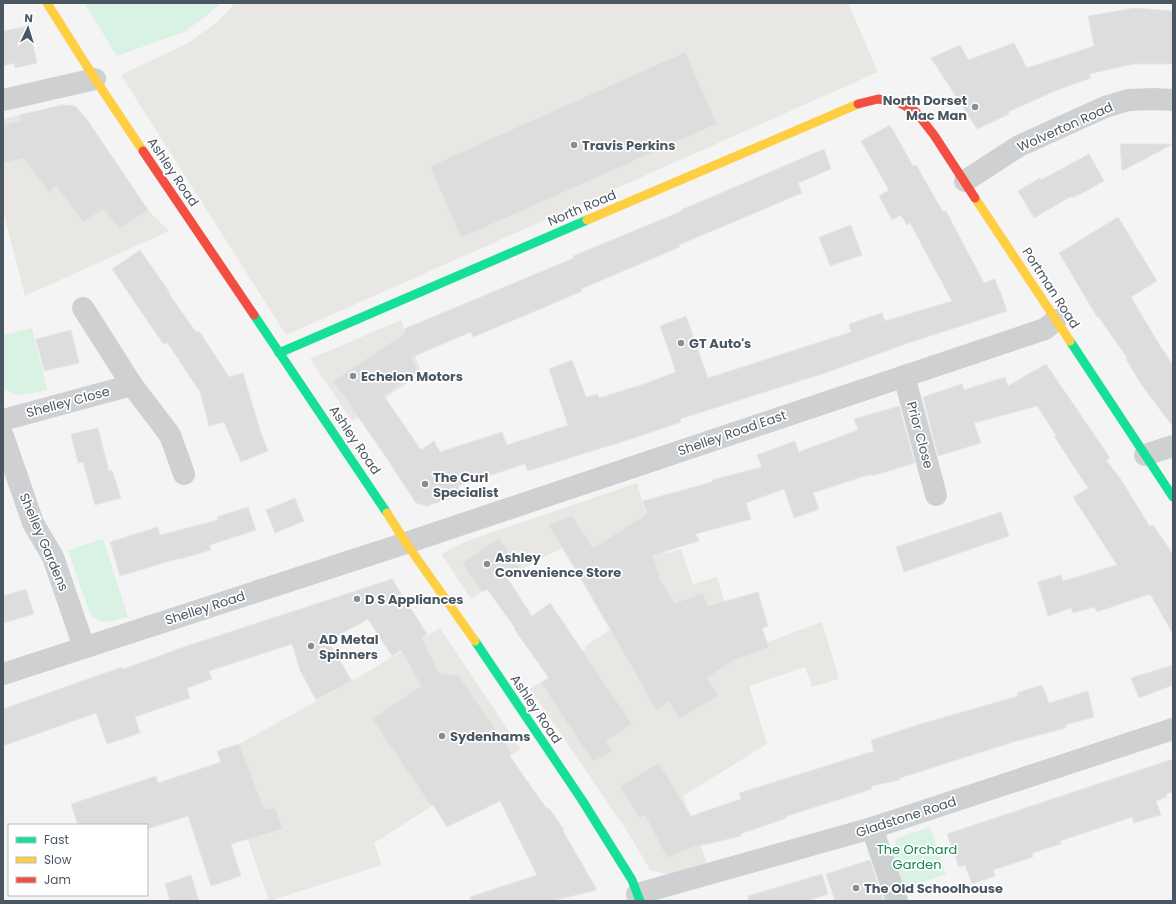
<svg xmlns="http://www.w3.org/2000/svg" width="1176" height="904" font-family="Poppins,sans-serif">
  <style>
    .commercial { fill: #e8e7e3 }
    .green { fill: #d9f2e3 }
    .building { fill: #ddddde; stroke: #e5e6e7 }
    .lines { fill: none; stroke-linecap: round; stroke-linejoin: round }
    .street { stroke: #ced0d2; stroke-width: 22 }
    .fast { stroke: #16e098; stroke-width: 9 }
    .slow { stroke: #ffcf43; stroke-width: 9 }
    .jam { stroke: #f24e42; stroke-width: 9 }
    .poi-dot { fill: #868d94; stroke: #fff; stroke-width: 1.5 }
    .labels { text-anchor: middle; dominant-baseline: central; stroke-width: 3.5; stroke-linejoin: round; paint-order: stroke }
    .poi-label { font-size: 13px; font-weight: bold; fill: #4a5661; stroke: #fff; text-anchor: start }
    .street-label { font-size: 13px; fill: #4a5661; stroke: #fff }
    .park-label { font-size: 13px; fill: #17864f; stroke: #fff }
  </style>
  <rect width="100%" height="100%" fill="#f4f4f4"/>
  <g class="commercial">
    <polygon points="235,3 848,3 878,72 286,335 121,75 188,43 217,22"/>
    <polygon points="62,105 75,106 148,210 169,231 25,296 3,211 3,119"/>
    <polygon points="401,320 422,373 352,421 310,359"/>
    <polygon points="637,483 657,551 667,553 681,549 693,584 717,577 740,652 822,622 839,679 812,687 805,667 749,686 767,744 683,796 707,863 670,875 650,870 627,831 530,689 561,669 559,665 586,649 585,646 610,630 562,548 521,569 471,599 441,554 467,541"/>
    <polygon points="440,628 521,749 374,843 382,865 269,901 217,751 239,744 352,681"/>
  </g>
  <g class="green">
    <polygon points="84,3 221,3 202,19 184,32 117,56"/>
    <path d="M 32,328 L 47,390 C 31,393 15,400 3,386 L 3,335 Z"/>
    <path d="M 103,539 L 128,617 C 112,621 103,627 90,614 L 68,550 Z"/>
    <polygon points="930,827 946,874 905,888 892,855 897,838"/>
  </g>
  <g class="building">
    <polygon points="1135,8 1173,11 1173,64 1133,64 1089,74 1091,78 1057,90 1008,112 1009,114 977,129 931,58 960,45 968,60 1014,43 1027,68 1094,46 1088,16"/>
    <polygon points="29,26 37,63 15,68 14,63 3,66 3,31"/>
    <polygon points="685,52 717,124 461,238 430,166"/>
    <polygon points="62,105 75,106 86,118 148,210 119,229 104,209 83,222 56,186 49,192 24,158 3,163 3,125 22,120 19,115"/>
    <polygon points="890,125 913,166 916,165 943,212 946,211 984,283 995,279 999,291 1000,291 1007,311 908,343 828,372 680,419 681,422 637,437 528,471 525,464 458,486 462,495 427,506 416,503 382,451 333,381 405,333 404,329 574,258 573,256 682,211 681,210 824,149 831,169 798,183 802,193 679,245 680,247 581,289 582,291 538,310 473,337 471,332 412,357 418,372 384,396 421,450 434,441 440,452 502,432 507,445 568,425 549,369 572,360 586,397 598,394 599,398 644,384 676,372 660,326 686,316 708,378 851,332 849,324 882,313 885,321 952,301 910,223 907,225 901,215 892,220 879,196 889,190 861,141"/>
    <polygon points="1120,144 1173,144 1122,171"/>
    <polygon points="1089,154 1104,181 1073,198 1072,196 1034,218 1018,191 1040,178 1041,180"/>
    <polygon points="1118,217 1157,281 1131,297 1160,346 1173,365 1173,427 1141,384 1126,359 1128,359 1098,316 1097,317 1059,253"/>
    <polygon points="851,225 862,255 830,266 819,237"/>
    <polygon points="140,250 170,293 169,294 196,332 199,331 229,377 243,373 260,430 268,451 241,462 224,422 209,426 200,392 167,342 164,345 112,269"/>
    <polygon points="71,330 79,363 44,371 36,339"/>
    <polygon points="1046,364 1110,458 1106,460 1120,478 1150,527 1153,525 1173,554 1173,634 1150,594 1097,612 1095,607 1073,613 1071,608 1048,616 1038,582 1061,575 1063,581 1117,565 1073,497 1088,488 1054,436 1056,435 1037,406 974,423 981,443 938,456 923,397 962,384 964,390 1005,377 1008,386"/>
    <polygon points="899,406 915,463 872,476 871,474 813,493 819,509 794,518 784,489 746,503 751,519 696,534 699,541 653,555 660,579 675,603 703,593 708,606 758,592 768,626 762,628 769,648 734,660 707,678 719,696 679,719 669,702 656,710 584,583 548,524 572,516 593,548 647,514 643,501 712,482 712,480 762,467 757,455 795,441 799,452 858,430 854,419"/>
    <polygon points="98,428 109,471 112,470 121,498 95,505 83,462 78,463 71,434"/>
    <polygon points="295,498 304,521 275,533 266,510"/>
    <polygon points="248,507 256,530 210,545 211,550 180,559 180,558 120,576 110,542 158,527 160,535 218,520 217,517"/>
    <polygon points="1001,512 1009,536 904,572 896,547"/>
    <polygon points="499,538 520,568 506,576 532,616 550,603 632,724 606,741 612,751 593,762 541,683 549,678 514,629 515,628 487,589 482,592 462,563"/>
    <polygon points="392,579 427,634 422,638 439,673 459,676 512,753 509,755 547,809 549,808 564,830 563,831 597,890 551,901 470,901 470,897 537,875 500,801 447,827 433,805 431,806 372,719 421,686 401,650 392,656 368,619 328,641 352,681 316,700 300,670 292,644 209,671 212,679 187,688 190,698 135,717 140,733 107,744 96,713 3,746 3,709 122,667 123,669 184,647"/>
    <polygon points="26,589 34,614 3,623 3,596"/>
    <polygon points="1173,665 1173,685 1139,698 1131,678"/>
    <polygon points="1042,685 1049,703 1088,691 1094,717 1065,725 1066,728 1013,742 900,778 900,780 871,786 872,789 787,816 787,818 740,834 741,836 694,847 667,858 645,815 639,818 620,786 659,763 691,816 741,799 739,793 874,751 871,740 921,724 1018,696 1017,693"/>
    <polygon points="239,744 265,810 275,807 283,829 231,844 241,876 211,886 188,816 147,829 147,825 78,825 71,804 156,776 158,783 221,762 217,751"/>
    <polygon points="1173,759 1173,792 1166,794 1167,797 1156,801 1161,815 1134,823 1132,817 1060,841 1061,844 1032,853 1033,857 993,870 995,876 972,884 965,865 959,867 947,834"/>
    <polygon points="870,860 884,901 835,901 826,874"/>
    <polygon points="822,874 828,894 807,901 749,901 748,896"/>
    <polygon points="191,875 199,901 170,901 165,884"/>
  </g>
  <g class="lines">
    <g class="street">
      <polyline points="3,100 95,79"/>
      <polyline points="965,181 1019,146 1105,107 1128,100 1153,99 1173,100"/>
      <polyline points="83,308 132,385"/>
      <polyline points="904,376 936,495"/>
      <polyline points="3,420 132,385 170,435 184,474"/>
      <polyline points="3,436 33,523 53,557 84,647"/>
      <polyline points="1145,455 1173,446"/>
      <polyline points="3,674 406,543 1045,329 1056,320"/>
      <polyline points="872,828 897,901"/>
      <polyline points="637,894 872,828 1173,729"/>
    </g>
    <g class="fast">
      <polyline points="254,315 387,513"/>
      <polyline points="1070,341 1173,497"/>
      <polyline points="279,353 587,220"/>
      <polyline points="475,641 582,800 632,880 640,901"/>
    </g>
    <g class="slow">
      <polyline points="47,3 95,79 143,151"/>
      <polyline points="975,198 1070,341"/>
      <polyline points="587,220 858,104"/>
      <polyline points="387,513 406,543 475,641"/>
    </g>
    <g class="jam">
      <polyline points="858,104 878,99 898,102 916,112 934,135 975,198"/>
      <polyline points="143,151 254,315"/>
    </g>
  </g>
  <g class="poi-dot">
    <circle cx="975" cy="107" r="4"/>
    <circle cx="574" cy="145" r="4"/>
    <circle cx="681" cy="343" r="4"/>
    <circle cx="353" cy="376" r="4"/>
    <circle cx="425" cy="484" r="4"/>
    <circle cx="487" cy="564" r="4"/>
    <circle cx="357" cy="599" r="4"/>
    <circle cx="311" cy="646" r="4"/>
    <circle cx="442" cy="736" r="4"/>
    <circle cx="856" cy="888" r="4"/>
  </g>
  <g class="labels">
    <g class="poi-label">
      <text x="967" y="100" text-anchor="end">North Dorset<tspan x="967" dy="15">Mac Man</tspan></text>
      <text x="582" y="145">Travis Perkins</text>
      <text x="689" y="343">GT Auto's</text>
      <text x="361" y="376">Echelon Motors</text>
      <text x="433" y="477">The Curl<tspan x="433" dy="15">Specialist</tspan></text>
      <text x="495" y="557">Ashley<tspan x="495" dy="15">Convenience Store</tspan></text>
      <text x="365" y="599">D S Appliances</text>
      <text x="319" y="639">AD Metal<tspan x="319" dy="15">Spinners</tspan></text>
      <text x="450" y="736">Sydenhams</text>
      <text x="864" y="888">The Old Schoolhouse</text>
    </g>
    <g class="street-label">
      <text transform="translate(1065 127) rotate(-24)">Wolverton Road</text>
      <text transform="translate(173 172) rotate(56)">Ashley Road</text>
      <text transform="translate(582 208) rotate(-23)">North Road</text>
      <text transform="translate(1051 288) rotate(57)">Portman Road</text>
      <text transform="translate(68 402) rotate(-15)">Shelley Close</text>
      <text transform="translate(732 433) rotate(-19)">Shelley Road East</text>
      <text transform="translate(920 435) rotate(75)">Prior Close</text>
      <text transform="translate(355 440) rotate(56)">Ashley Road</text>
      <text transform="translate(44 542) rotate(67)">Shelley Gardens</text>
      <text transform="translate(205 608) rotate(-18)">Shelley Road</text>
      <text transform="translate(536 709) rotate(56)">Ashley Road</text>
      <text transform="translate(906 817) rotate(-18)">Gladstone Road</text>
    </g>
    <g class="park-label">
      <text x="917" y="849">The Orchard<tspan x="917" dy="15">Garden</tspan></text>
    </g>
  </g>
  <rect width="1176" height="904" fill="none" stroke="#4a5661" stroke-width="8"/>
  <rect x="8" y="824" width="140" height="72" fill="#ffffff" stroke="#b7bbc0"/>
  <rect x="16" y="837" width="20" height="6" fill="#16e098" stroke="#b7bbc0"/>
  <text x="44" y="844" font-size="12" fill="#4a5661">Fast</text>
  <rect x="16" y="857" width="20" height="6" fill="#ffcf43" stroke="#b7bbc0"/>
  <text x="44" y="864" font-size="12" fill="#4a5661">Slow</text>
  <rect x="16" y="877" width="20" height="6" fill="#f24e42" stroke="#b7bbc0"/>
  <text x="44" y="884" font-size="12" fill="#4a5661">Jam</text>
  <g transform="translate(28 28) rotate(4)" stroke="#ffffff" stroke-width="3" paint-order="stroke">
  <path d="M0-3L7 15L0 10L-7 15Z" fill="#4a5661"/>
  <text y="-6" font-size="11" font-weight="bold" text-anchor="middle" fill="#4a5661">N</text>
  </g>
</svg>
